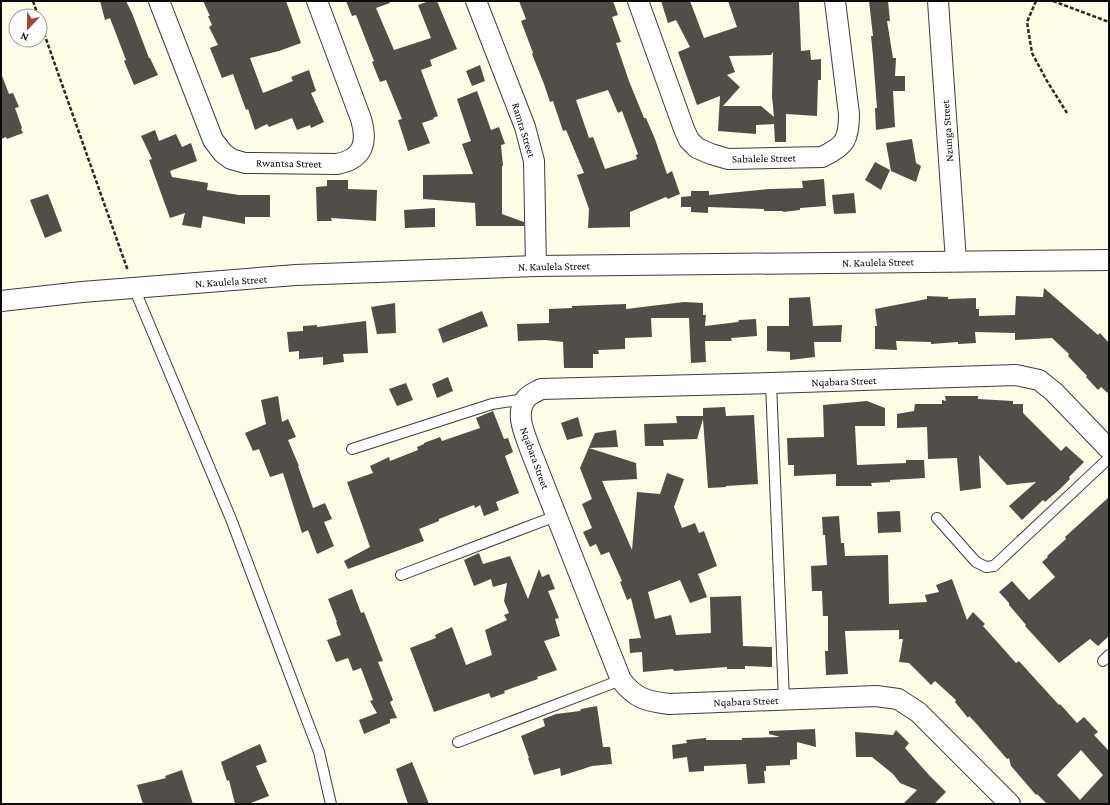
<svg xmlns="http://www.w3.org/2000/svg" width="1110" height="805" font-family="'Crimson Pro',serif">
  <style>
    .building { fill: #514d47; fill-rule: evenodd }
    .lines { fill: none; stroke-linecap: round; stroke-linejoin: round }
    .lane-casing { stroke: #3d3d3d; stroke-width: 12 }
    .street-casing { stroke: #3d3d3d; stroke-width: 22 }
    .path { stroke: #2c2c2c; stroke-width: 2.5; stroke-dasharray: 4 2; stroke-linecap: butt }
    .lane { stroke: #fff; stroke-width: 10 }
    .street { stroke: #fff; stroke-width: 20 }
    .labels { text-anchor: middle; dominant-baseline: central; stroke-width: 4; stroke-linejoin: round; paint-order: stroke }
    .street-label { font-size: 11px; fill: #0a0a0a; stroke: #fff }
  </style>
  <rect width="100%" height="100%" fill="#fdfde8"/>
  <g class="building">
    <polygon points="100,1 126,1 132,13 149,58 150,58 158,75 134,85 124,61 126,60 110,18 105,20"/>
    <polygon points="203,1 286,1 301,43 279,51 250,58 263,93 293,81 291,77 309,70 316,91 311,93 324,122 311,128 310,125 297,130 292,118 269,127 267,124 255,130 248,109 246,110 233,74 222,78 210,48 218,45 209,27 212,25 208,16 210,16"/>
    <polygon points="346,1 389,1 390,3 376,8 394,50 431,38 418,5 429,1 437,1 457,49 430,60 432,66 421,70 438,116 433,118 434,119 422,123 430,143 408,151 398,120 402,119 386,80 380,82 372,62 374,61 356,15 352,16"/>
    <path d="M 519,1 L 613,1 L 618,15 L 612,17 L 621,42 L 616,43 L 629,81 L 644,118 L 646,118 L 655,139 L 667,174 L 672,171 L 680,194 L 668,199 L 666,197 L 630,212 L 630,227 L 588,228 L 589,209 L 577,175 L 584,173 L 566,130 L 563,131 L 553,101 L 550,102 L 544,84 L 532,54 L 533,53 L 521,21 L 526,19 ZM 608,90 L 618,113 L 622,111 L 638,154 L 636,155 L 637,159 L 605,169 L 593,137 L 589,138 L 576,100 Z"/>
    <path d="M 661,1 L 690,1 L 704,38 L 737,27 L 728,1 L 799,1 L 801,51 L 810,50 L 811,60 L 821,59 L 821,80 L 818,80 L 817,116 L 786,114 L 786,142 L 775,142 L 774,124 L 756,125 L 756,134 L 718,131 L 720,96 L 697,105 L 678,52 L 690,47 L 676,20 L 668,23 ZM 773,52 L 772,96 L 774,117 L 761,106 L 723,106 L 740,87 L 727,75 L 735,72 L 729,56 L 771,55 Z"/>
    <polygon points="869,1 888,1 890,21 887,21 893,58 896,58 895,76 905,76 905,91 893,91 895,127 876,130 875,108 877,108 873,56 871,36 873,36"/>
    <polygon points="480,65 485,81 472,86 466,71"/>
    <polygon points="1,76 2,76 9,94 13,93 19,107 15,108 22,128 21,129 23,133 7,139 6,137 1,139"/>
    <polygon points="477,91 491,130 499,127 505,144 501,145 503,166 502,166 502,214 524,222 524,226 476,226 475,203 423,199 423,175 473,174 462,144 471,141 457,99"/>
    <polygon points="155,130 159,141 176,134 182,147 191,143 197,161 170,171 172,177 208,183 207,190 239,195 270,195 270,217 245,217 245,224 203,216 201,228 182,225 185,213 170,218 149,160 152,159 141,136"/>
    <polygon points="912,139 916,163 921,166 916,182 891,171 886,143"/>
    <polygon points="875,162 890,170 881,190 865,180"/>
    <polygon points="824,179 826,206 800,208 800,210 783,212 783,211 764,211 764,209 708,207 708,213 691,212 691,207 681,207 681,197 691,196 691,191 709,191 709,195 769,189 803,188 802,181"/>
    <polygon points="327,180 348,180 348,189 377,190 376,221 331,218 332,221 317,221 316,187 327,186"/>
    <polygon points="854,193 856,213 834,214 832,195"/>
    <polygon points="48,194 62,231 45,238 30,200"/>
    <polygon points="435,208 435,227 405,228 404,210"/>
    <polygon points="1044,288 1098,335 1100,333 1109,343 1109,394 1101,387 1098,390 1086,377 1087,376 1068,356 1069,354 1052,338 1015,340 1015,333 975,332 976,343 958,344 958,342 931,344 931,342 896,341 897,350 875,349 875,326 877,326 875,309 927,299 927,296 948,297 948,299 976,298 976,309 979,309 979,316 1015,315 1016,296 1043,297"/>
    <polygon points="810,297 813,326 842,325 841,342 814,342 815,357 790,360 790,352 767,351 767,326 789,326 789,298"/>
    <polygon points="684,302 703,303 703,315 706,315 705,326 738,322 739,320 756,319 757,336 731,338 732,341 705,341 706,362 691,363 689,318 651,318 652,337 625,338 625,349 598,350 599,354 593,354 593,368 564,368 563,342 545,340 518,341 517,324 549,323 549,309 572,308 572,306 626,304 626,309"/>
    <polygon points="395,303 396,333 377,334 371,307"/>
    <polygon points="482,311 488,326 443,343 438,329"/>
    <polygon points="366,321 368,353 343,354 344,362 323,365 323,357 299,359 299,351 289,352 287,332 303,331 303,326 317,325 317,327"/>
    <polygon points="448,377 453,391 437,398 432,384"/>
    <polygon points="406,383 413,400 397,406 389,389"/>
    <polygon points="278,396 282,422 288,419 296,437 288,440 299,466 298,466 313,508 325,503 332,519 324,522 334,546 317,554 308,530 302,533 283,473 270,477 259,449 253,451 245,433 266,424 261,400"/>
    <polygon points="945,396 978,396 978,399 1013,401 1013,404 1023,404 1023,413 1061,451 1066,446 1084,462 1069,477 1070,479 1060,489 1045,502 1043,500 1022,520 1009,506 1036,482 1007,485 979,455 981,488 960,491 957,458 928,459 927,427 897,428 897,414 914,411 915,404 942,404 942,400 946,401"/>
    <polygon points="867,401 885,408 885,426 855,426 857,465 906,463 906,460 924,460 925,478 890,480 890,482 871,483 872,486 836,486 836,474 794,476 794,465 788,465 787,438 824,437 823,405"/>
    <polygon points="725,407 726,416 754,415 758,484 726,486 726,487 708,488 703,419 697,439 663,440 664,446 645,446 644,424 677,423 676,416 703,416 703,408"/>
    <polygon points="493,411 504,439 508,438 513,452 505,456 519,493 496,502 499,510 484,516 480,505 475,508 474,505 439,519 439,521 419,529 424,541 348,569 344,561 370,547 347,482 373,473 370,466 389,457 390,461 418,450 417,447 424,444 424,443 440,437 442,441 480,428 476,418"/>
    <polygon points="578,417 583,436 567,440 561,423"/>
    <polygon points="616,430 618,447 589,448 636,463 637,479 602,481 632,550 637,492 660,494 667,473 684,479 674,507 682,528 695,523 699,533 704,531 717,566 698,574 707,597 690,603 680,580 648,592 655,619 671,615 676,635 711,633 710,597 741,596 743,646 772,647 772,667 745,666 745,669 727,669 727,667 674,671 673,669 643,672 642,652 630,653 629,639 641,638 631,598 627,600 620,582 622,581 609,552 601,555 596,544 590,547 583,532 592,528 582,504 592,499 580,468 595,433"/>
    <polygon points="1109,497 1109,636 1098,646 1090,639 1059,663 1025,626 1026,625 1009,605 1009,603 999,592 1012,581 1029,600 1055,577 1042,562 1048,557 1047,556 1066,539 1065,537"/>
    <polygon points="900,511 901,532 878,533 877,512"/>
    <path d="M 839,516 L 841,543 L 844,543 L 845,556 L 888,555 L 889,604 L 927,602 L 925,595 L 939,592 L 936,585 L 952,579 L 967,620 L 973,612 L 985,624 L 983,626 L 1016,663 L 1019,661 L 1037,681 L 1059,705 L 1060,704 L 1077,723 L 1084,717 L 1098,732 L 1094,735 L 1109,751 L 1109,804 L 1047,804 L 1037,794 L 1036,795 L 1011,766 L 1009,758 L 1007,759 L 974,721 L 969,716 L 968,718 L 955,702 L 956,700 L 935,681 L 931,685 L 909,663 L 899,662 L 903,639 L 899,639 L 899,630 L 845,631 L 848,674 L 826,675 L 825,651 L 828,651 L 828,616 L 823,616 L 822,591 L 812,591 L 811,566 L 827,565 L 825,535 L 823,535 L 822,517 ZM 1081,750 L 1103,775 L 1080,800 L 1057,775 Z"/>
    <polygon points="479,553 483,564 510,556 528,599 539,569 542,577 549,574 555,589 548,591 559,618 555,619 560,636 544,641 557,670 537,677 538,679 504,691 505,693 491,698 489,693 434,712 410,648 436,638 435,635 452,627 466,665 492,655 485,630 507,620 504,615 509,613 504,601 507,583 493,587 491,579 474,586 464,560"/>
    <polygon points="352,589 361,613 364,612 383,661 378,662 393,700 390,702 397,718 390,719 390,723 364,734 359,720 377,713 370,701 373,700 361,668 353,671 348,658 336,662 327,640 341,635 336,622 337,622 328,599"/>
    <polygon points="597,706 603,747 610,747 612,764 592,766 561,776 560,768 534,775 528,758 529,758 521,736 545,726 543,719 556,714 580,711 581,709"/>
    <polygon points="815,729 816,747 797,742 797,759 790,760 790,765 766,766 766,771 764,771 765,783 748,784 746,764 704,766 704,771 689,772 687,757 673,759 672,745 687,743 686,740 706,738 706,740 742,740 742,738 780,737 769,734 769,731"/>
    <polygon points="896,730 909,743 905,748 929,775 946,792 934,804 903,804 917,790 900,783 893,774 872,757 856,757 855,732 893,735"/>
    <polygon points="260,744 267,762 256,766 269,796 248,804 235,804 229,780 227,781 221,762"/>
    <polygon points="412,762 429,804 408,804 396,769"/>
    <polygon points="182,770 193,804 143,804 137,785 166,778 165,776"/>
  </g>
  <g class="lines">
    <defs>
      <g id="lane">
        <polyline points="134,288 231,519 319,752 331,804"/>
        <polyline points="771,383 784,700"/>
        <polyline points="352,449 492,404 525,399"/>
        <polyline points="937,518 976,562 986,567 994,566 1109,458"/>
        <polyline points="401,575 556,516"/>
        <polyline points="1103,661 1109,655"/>
        <polyline points="458,742 621,680"/>
      </g>
      <g id="street">
        <path d="M 159,1 L 213,140 L 223,153 L 231,159 L 245,163 L 337,164 C 363,159 368,143 361,119 L 317,1"/>
        <polyline points="476,1 525,127 534,161 536,266"/>
        <path d="M 638,1 L 684,129 L 689,140 L 697,148 L 711,154 L 728,159 L 822,157 C 845,146 849,140 849,114 L 835,1"/>
        <polyline points="938,1 956,261"/>
        <polyline points="1,301 82,292 296,275 536,266 1109,260"/>
        <path d="M 1010,804 L 918,712 L 898,699 L 876,696 L 669,704 C 646,701 636,699 621,680 L 530,449 C 525,434 515,415 525,400 C 529,394 536,392 541,389 L 771,383 L 1016,375 L 1039,380 L 1054,392 L 1109,449"/>
      </g>
    </defs>
    <use href="#lane" class="lane-casing"/>
    <use href="#street" class="street-casing"/>
    <g class="path">
      <polyline points="33,1 38,16"/>
      <polyline points="1036,1 1027,22 1032,53 1047,81 1067,113"/>
      <polyline points="1053,1 1109,22"/>
      <polyline points="40,22 128,271"/>
    </g>
    <use href="#lane" class="lane"/>
    <use href="#street" class="street"/>
  </g>
  <g class="labels">
    <g class="street-label">
      <text transform="translate(524 130) rotate(73)">Ramra Street</text>
      <text transform="translate(947 131) rotate(-94)">Nzunga Street</text>
      <text transform="translate(764 158) rotate(-1)">Sabalele Street</text>
      <text transform="translate(289 163) rotate(1)">Rwantsa Street</text>
      <text transform="translate(878 262) rotate(-1)">N. Kaulela Street</text>
      <text transform="translate(554 266) rotate(-1)">N. Kaulela Street</text>
      <text transform="translate(231 281) rotate(-4)">N. Kaulela Street</text>
      <text transform="translate(844 381) rotate(-2)">Nqabara Street</text>
      <text transform="translate(535 458) rotate(70)">Nqabara Street</text>
      <text transform="translate(746 701) rotate(-2)">Nqabara Street</text>
    </g>
  </g>
  <rect width="1110" height="805" fill="none" stroke="#0a0a0a" stroke-width="4"/>
  <g transform="translate(28 28) rotate(202)"><circle r="19" fill="#ffffff" stroke="#9d9d9d"/>
  <path d="M0-3L7 15L0 10L-7 15Z" fill="#ab4130"/>
  <text y="-6" font-size="11" font-weight="bold" text-anchor="middle" fill="#0a0a0a">N</text>
  </g>
</svg>
